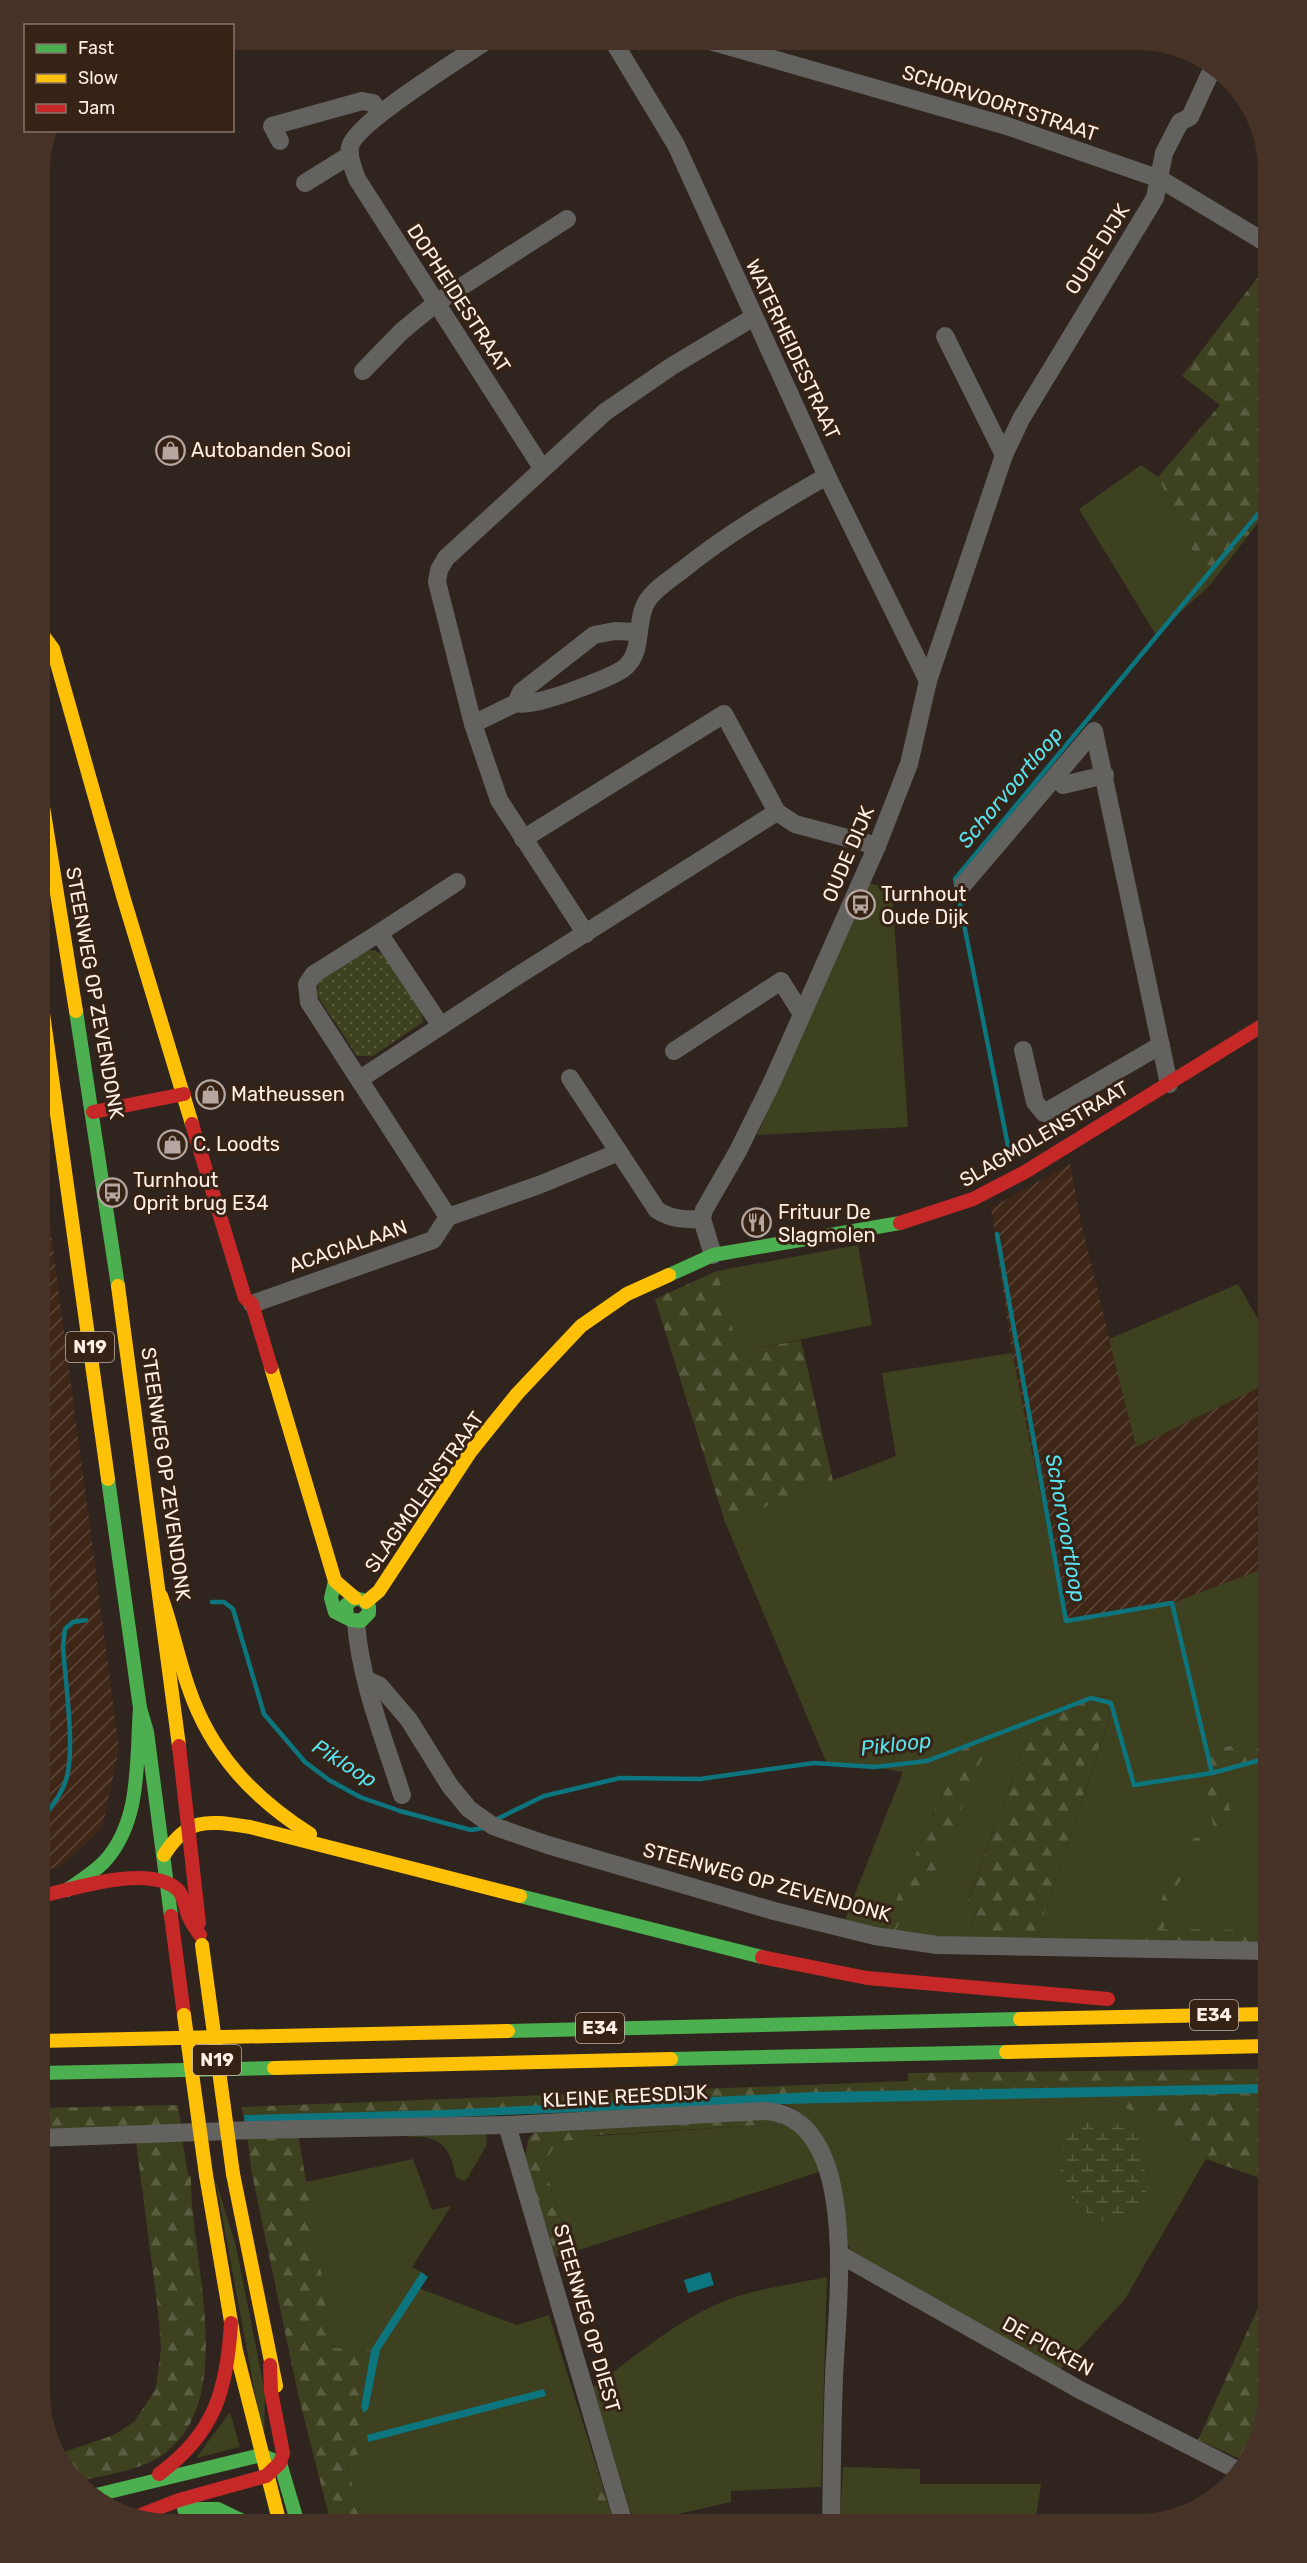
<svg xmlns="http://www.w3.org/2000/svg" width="1307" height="2563" font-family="Rubik,sans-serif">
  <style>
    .industrial { fill: url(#industrial-furrows) }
    .green { fill: #3d4120 }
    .forest { fill: url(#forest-firs) }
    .wetland { fill: url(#wetland-marsh) }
    .park { fill: url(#park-dots) }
    .water { fill: #0c757d }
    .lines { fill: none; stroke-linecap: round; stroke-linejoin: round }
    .stream { stroke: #0c757d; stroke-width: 4.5 }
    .street { stroke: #63625f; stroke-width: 18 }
    .fast { stroke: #4caf50; stroke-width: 14 }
    .slow { stroke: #ffc107; stroke-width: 14 }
    .jam { stroke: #c62828; stroke-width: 14 }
    .slow-bridge { stroke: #ffc107; stroke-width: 14 }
    .labels { text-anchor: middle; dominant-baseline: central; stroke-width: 6; stroke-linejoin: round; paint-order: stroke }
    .shield { fill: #372216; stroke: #c2b1a8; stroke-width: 1.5 }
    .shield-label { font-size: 18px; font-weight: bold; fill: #fdeee6 }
    .street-label { font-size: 20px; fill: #fdeee6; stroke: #372216 }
    .poi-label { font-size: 20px; fill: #fdeee6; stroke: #372216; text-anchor: start }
    .water-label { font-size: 21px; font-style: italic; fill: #56e2ef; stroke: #372216 }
  </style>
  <defs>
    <pattern id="industrial-furrows" width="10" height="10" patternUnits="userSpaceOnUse" patternTransform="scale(1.5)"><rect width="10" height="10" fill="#3f2718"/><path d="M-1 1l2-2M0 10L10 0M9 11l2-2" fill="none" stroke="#5c473a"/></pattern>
    <pattern id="forest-firs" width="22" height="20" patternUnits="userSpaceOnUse" patternTransform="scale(1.5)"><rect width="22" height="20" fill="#3d4120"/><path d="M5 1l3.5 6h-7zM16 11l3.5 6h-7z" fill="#5a5d40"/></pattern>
    <pattern id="wetland-marsh" width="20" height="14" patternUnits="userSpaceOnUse" patternTransform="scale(1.5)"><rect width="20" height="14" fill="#3d4120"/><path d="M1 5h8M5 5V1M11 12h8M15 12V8" fill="none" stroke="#5a5d40"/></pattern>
    <pattern id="park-dots" width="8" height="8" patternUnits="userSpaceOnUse" patternTransform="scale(1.5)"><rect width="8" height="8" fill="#3d4120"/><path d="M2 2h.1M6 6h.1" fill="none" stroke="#5a5d40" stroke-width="1.8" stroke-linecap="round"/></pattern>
  </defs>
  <rect width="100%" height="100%" fill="#2f241e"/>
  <g class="industrial">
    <polygon points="39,1141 119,1748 102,1829 60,1867 39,1872"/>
    <polygon points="1070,1164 1081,1222 1136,1447 1268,1383 1268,1567 1172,1603 1066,1621 1012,1353 991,1208"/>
  </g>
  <g class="green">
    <polygon points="1141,465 1158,477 1209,586 1156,635 1079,509"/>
    <polygon points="869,883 892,889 908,1127 757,1135"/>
    <polygon points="858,1245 872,1325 739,1352 717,1271"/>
    <polygon points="1238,1284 1268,1337 1268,1383 1136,1447 1109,1339"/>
    <polygon points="1012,1353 1066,1621 1172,1603 1268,1567 1268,1736 1195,1755 1204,1777 1213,1826 1207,1836 1194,1839 1171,1875 1145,1941 1036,1939 1112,1709 1109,1696 1091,1698 1034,1720 968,1899 980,1905 965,1939 895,1932 916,1888 963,1745 884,1928 844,1922 903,1772 875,1767 827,1764 725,1522 896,1456 882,1373"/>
    <polygon points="1268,1756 1268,1930 1162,1930 1178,1884 1203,1852 1234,1827 1221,1769"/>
    <path d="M 1099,2095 L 1211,2150 L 1125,2299 L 1060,2370 L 850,2250 L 846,2240 C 840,2190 838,2126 784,2104 Z"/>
    <polygon points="781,2124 801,2130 822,2171 570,2253 546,2171 547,2158 552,2149 562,2142 579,2137"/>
    <path d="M 483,2133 L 487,2136 L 486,2146 L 467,2179 L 463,2181 L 456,2177 C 452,2157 446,2139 422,2137 C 415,2136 409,2138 403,2135 Z"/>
    <polygon points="413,2159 432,2210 451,2206 412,2267 421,2272 413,2286 517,2325 549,2315 597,2468 589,2470 605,2524 364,2524 345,2459 362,2412 371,2350 334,2348 306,2182"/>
    <polygon points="215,2178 236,2246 265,2393 264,2442"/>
    <path d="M 827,2277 L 821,2487 L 731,2491 L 731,2502 L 634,2524 L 593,2387 C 632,2359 671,2325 715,2305 C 750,2289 790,2285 827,2277 Z"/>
    <polygon points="230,2412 240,2447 196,2458"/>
    <polygon points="843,2467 920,2469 920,2484 1041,2484 1035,2524 840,2524"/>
  </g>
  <g class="forest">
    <polygon points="1268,264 1268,510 1209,586 1158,477 1220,405 1182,376"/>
    <polygon points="717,1271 739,1352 801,1340 833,1481 725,1522 655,1299"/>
    <polygon points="1110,1696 1112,1708 1036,1939 965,1939 980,1906 968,1900 1034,1720 1091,1698"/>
    <polygon points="1268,1736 1268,1756 1221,1769 1234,1827 1203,1852 1178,1884 1163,1929 1268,1930 1268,1943 1145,1941 1171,1875 1194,1838 1207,1836 1213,1826 1204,1777 1194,1755"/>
    <polygon points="988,1744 929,1886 916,1888 895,1932 884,1928 963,1745"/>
    <polygon points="1268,2069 1268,2181 1206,2159 1211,2150 1099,2095 784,2104 245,2125 242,2107 908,2081 908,2073"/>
    <polygon points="178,2105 181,2125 39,2133 39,2108"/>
    <polygon points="768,2116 781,2124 598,2135 562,2142 552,2150 547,2159 546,2171 570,2253 556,2257 524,2161 529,2137 538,2131"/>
    <polygon points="298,2134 334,2348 371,2350 361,2407 364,2413 359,2454 345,2459 364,2524 331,2524 298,2394 252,2174 247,2135"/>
    <path d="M 182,2138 L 188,2175 L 191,2176 C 189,2252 237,2390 170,2449 C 147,2470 110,2474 80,2481 L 58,2454 L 114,2435 L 134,2422 L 156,2389 L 161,2348 L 158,2311 L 136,2141 Z"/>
    <polygon points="1268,2286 1268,2393 1247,2462 1198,2440"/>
    <polygon points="597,2468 614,2524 605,2524 589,2470"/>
  </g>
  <path class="wetland" d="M 1080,2120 C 1104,2118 1124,2121 1141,2140 L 1141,2158 L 1148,2181 L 1147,2189 L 1136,2211 L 1124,2222 L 1096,2221 C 1069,2196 1054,2186 1063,2147 C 1065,2135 1069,2127 1080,2120 Z"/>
  <polygon class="park" points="369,949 385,955 421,1009 423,1022 373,1056 357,1056 317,995 319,979"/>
  <g class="water">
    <polygon points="1268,2084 1268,2093 784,2104 245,2125 244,2115 443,2110 814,2092"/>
    <polygon points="421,2272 428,2277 380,2350 368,2409 364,2413 361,2407 371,2350"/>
    <polygon points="710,2272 714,2285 688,2293 684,2280"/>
    <polygon points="544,2389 546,2396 368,2442 367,2435"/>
  </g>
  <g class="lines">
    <g class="stream">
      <polyline points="1009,1151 955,879 1268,502"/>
      <polyline points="997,1234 1066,1621 1172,1603 1212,1773"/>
      <polyline points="212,1602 224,1602 233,1609 264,1714 305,1762 329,1780 360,1797 400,1811 471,1830 483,1828"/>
      <polyline points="497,1819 544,1796 620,1778 700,1779 814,1763 875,1767 927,1761 1091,1698 1111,1703 1134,1785 1212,1773 1268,1758"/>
      <path d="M 39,1824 C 49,1809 63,1794 67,1776 C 75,1745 65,1680 63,1646 L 65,1629 L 73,1622 L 86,1620"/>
    </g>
    <g class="street">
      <path d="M 489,39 C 464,57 355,122 350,147 C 348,157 354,170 357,179 L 542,468"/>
      <polyline points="612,39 676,145 827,476 928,681"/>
      <polyline points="703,39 1007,126 1160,179 1268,244"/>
      <polyline points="280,141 272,126 362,101 373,103 380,114"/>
      <polyline points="305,183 350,155"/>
      <polyline points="945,336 1004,455"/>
      <polyline points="363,371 402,331 436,303 567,219"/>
      <polyline points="516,703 521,692 594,635 615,631 638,632"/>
      <path d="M 473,724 L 516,703 C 531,709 608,679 623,669 C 645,653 634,622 647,601 C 655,589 669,580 681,571 C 727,534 776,505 827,476"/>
      <polyline points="1063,785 1105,775"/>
      <polyline points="523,839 724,714 777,812 795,824 877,846"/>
      <polyline points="963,885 1094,731 1169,1084"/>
      <polyline points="379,933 457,882"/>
      <polyline points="586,934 499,800 473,724 437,582 439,570 446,558 605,412 672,366 754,317"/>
      <polyline points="441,1026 379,933 314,974 307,984 309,1002 448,1217 539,1185 619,1152"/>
      <polyline points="1023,1050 1035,1102 1044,1113 1161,1045"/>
      <polyline points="674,1051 781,981 802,1014"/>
      <path d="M 570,1078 L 657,1210 C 671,1219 685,1220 702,1219"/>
      <polyline points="360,1079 511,980 777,812"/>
      <polyline points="713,1255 702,1219 704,1210 738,1151 773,1080 877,846 909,764 928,681 1004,455 1021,419 1155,198 1164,153 1180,122 1190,117 1214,65"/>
      <polyline points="252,1304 433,1240 448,1217"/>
      <path d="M 356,1622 C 360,1680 384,1739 402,1795"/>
      <polyline points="367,1680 380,1686 409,1720 450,1786 469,1809 493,1826 548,1845 774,1911 875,1936 937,1945 1268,1951"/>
      <polyline points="507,2125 624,2524"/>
      <path d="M 39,2138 L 254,2130 L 507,2125 L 764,2111 C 864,2115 836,2312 834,2378 C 832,2427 832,2475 831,2524"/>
      <polyline points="839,2254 1080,2390 1239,2471"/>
    </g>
    <g class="fast">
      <polyline points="76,1011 118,1286"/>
      <polyline points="669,1275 713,1255 900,1223"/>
      <polyline points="108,1479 140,1708 147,1732 171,1916"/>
      <polyline points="335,1581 331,1598 335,1612 351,1620 361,1621 369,1613 369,1607 363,1600 355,1598 346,1605 347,1616"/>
      <path d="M 67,1890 C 80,1881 93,1873 104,1862 C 142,1821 136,1760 140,1708"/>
      <polyline points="520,1896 762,1957"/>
      <polyline points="508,2031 1020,2019"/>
      <polyline points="671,2059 1006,2052"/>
      <polyline points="39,2073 274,2068"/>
      <polyline points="92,2496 261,2455 280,2463 298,2524"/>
      <polyline points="184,2509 218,2509 249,2524"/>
    </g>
    <g class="slow">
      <polyline points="39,630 53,649 123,896 192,1124"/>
      <polyline points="39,782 76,1011"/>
      <polyline points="39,985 108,1479"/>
      <polyline points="118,1286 179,1746"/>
      <polyline points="271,1367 335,1581 355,1598"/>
      <path d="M 161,1596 C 172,1626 178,1658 189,1689 C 211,1753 253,1798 310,1834"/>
      <polyline points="366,1602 379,1591 471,1451 517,1394 581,1326 627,1294 669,1275"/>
      <path d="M 164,1855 C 189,1816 208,1821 250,1827 L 520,1896"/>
      <polyline points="1020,2019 1268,2014"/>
      <polyline points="39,2041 508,2031"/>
      <polyline points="1006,2052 1268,2046"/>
      <polyline points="274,2068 671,2059"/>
      <polyline points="233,2174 276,2386"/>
      <polyline points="206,2175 236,2351 280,2524"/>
    </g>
    <g class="jam">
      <polyline points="93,1112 184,1094"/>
      <polyline points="192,1124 245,1298 252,1304 271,1367"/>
      <polyline points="900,1223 973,1199 1025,1172 1268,1022"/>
      <polyline points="179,1746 199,1923"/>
      <path d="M 39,1897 C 72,1889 150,1863 178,1890 C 184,1896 185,1907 188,1915 C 191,1923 196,1929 200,1935"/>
      <polyline points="171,1916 184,2015"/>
      <polyline points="762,1957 867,1978 1108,1999"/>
      <path d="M 159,2474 C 215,2433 227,2390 231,2323"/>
      <polyline points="138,2516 179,2500 266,2476 280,2463 283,2453 271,2391 270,2365"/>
    </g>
    <g class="slow-bridge">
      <polyline points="202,1945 233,2174"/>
      <polyline points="184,2015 206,2175"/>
    </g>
  </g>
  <defs>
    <symbol id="shop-ring" viewBox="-11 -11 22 22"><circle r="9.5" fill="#372216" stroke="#b5a7a0" stroke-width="1.5"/><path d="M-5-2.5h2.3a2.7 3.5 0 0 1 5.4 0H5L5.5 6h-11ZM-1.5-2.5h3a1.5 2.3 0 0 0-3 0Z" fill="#b5a7a0"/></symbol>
    <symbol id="bus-ring" viewBox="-11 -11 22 22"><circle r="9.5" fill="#372216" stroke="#b5a7a0" stroke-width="1.5"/><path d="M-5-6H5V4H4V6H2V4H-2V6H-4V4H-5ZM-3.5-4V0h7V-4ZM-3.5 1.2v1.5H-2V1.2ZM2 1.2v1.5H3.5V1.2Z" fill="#b5a7a0"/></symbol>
    <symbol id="restaurant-ring" viewBox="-11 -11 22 22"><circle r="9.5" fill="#372216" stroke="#b5a7a0" stroke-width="1.5"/><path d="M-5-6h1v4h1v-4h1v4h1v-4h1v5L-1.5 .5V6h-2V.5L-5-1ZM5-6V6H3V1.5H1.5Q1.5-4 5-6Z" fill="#b5a7a0"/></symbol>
  </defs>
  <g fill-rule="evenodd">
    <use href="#shop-ring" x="154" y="434" width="33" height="33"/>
    <use href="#bus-ring" x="844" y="888" width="33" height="33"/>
    <use href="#shop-ring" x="194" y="1078" width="33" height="33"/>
    <use href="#shop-ring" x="156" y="1128" width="33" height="33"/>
    <use href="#bus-ring" x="96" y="1176" width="33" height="33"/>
    <use href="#restaurant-ring" x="740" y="1206" width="33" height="33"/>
  </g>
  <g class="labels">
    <g class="shield">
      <rect x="66" y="1332" width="48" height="30" rx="4.5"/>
      <rect x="1190" y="2000" width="48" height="30" rx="4.5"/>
      <rect x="576" y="2013" width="48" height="30" rx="4.5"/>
      <rect x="193" y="2045" width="48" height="30" rx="4.5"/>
    </g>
    <g class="shield-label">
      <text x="90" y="1347">N19</text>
      <text x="1214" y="2015">E34</text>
      <text x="600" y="2028">E34</text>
      <text x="217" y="2060">N19</text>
    </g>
    <g class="street-label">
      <text transform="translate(1000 103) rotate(18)">SCHORVOORTSTRAAT</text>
      <text transform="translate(1097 249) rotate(-58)">OUDE DIJK</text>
      <text transform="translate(459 298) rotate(57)">DOPHEIDESTRAAT</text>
      <text transform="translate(793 349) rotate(65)">WATERHEIDESTRAAT</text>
      <text transform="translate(848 854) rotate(-67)">OUDE DIJK</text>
      <text transform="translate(95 993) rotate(80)">STEENWEG OP ZEVENDONK</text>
      <text transform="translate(1044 1134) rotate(-30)">SLAGMOLENSTRAAT</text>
      <text transform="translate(348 1246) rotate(-19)">ACACIALAAN</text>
      <text transform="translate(166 1474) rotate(82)">STEENWEG OP ZEVENDONK</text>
      <text transform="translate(424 1492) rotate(-55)">SLAGMOLENSTRAAT</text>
      <text transform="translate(767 1882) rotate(15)">STEENWEG OP ZEVENDONK</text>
      <text transform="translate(625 2096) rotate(-3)">KLEINE REESDIJK</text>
      <text transform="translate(587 2318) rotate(74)">STEENWEG OP DIEST</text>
      <text transform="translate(1048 2346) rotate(29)">DE PICKEN</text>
    </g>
    <g class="poi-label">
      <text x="191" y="450">Autobanden Sooi</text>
      <text x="881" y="894">Turnhout<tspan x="881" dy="23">Oude Dijk</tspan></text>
      <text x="231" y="1094">Matheussen</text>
      <text x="193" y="1144">C. Loodts</text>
      <text x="133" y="1180">Turnhout<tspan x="133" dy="23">Oprit brug E34</tspan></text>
      <text x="778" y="1212">Frituur De<tspan x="778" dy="23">Slagmolen</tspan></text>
    </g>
    <g class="water-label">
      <text transform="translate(1010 787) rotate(-50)">Schorvoortloop</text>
      <text transform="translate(1066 1528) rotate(80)">Schorvoortloop</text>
      <text transform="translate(896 1744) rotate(-7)">Pikloop</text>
      <text transform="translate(345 1763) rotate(32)">Pikloop</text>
    </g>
  </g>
  <path d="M0 0H1307V2563H0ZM171 50H1137A121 121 0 0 1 1258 171V2393A121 121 0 0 1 1137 2514H171A121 121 0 0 1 50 2393V171A121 121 0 0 1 171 50Z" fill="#473227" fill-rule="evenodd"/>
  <rect x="24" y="24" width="210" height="108" fill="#372216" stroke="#867469" stroke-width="1.5"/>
  <rect x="36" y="44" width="30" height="9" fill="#4caf50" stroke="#867469" stroke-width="1.5"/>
  <text x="78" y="54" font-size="18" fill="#fdeee6">Fast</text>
  <rect x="36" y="74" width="30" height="9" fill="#ffc107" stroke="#867469" stroke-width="1.5"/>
  <text x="78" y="84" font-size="18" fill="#fdeee6">Slow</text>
  <rect x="36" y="104" width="30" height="9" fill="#c62828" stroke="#867469" stroke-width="1.5"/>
  <text x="78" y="114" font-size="18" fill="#fdeee6">Jam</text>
</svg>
